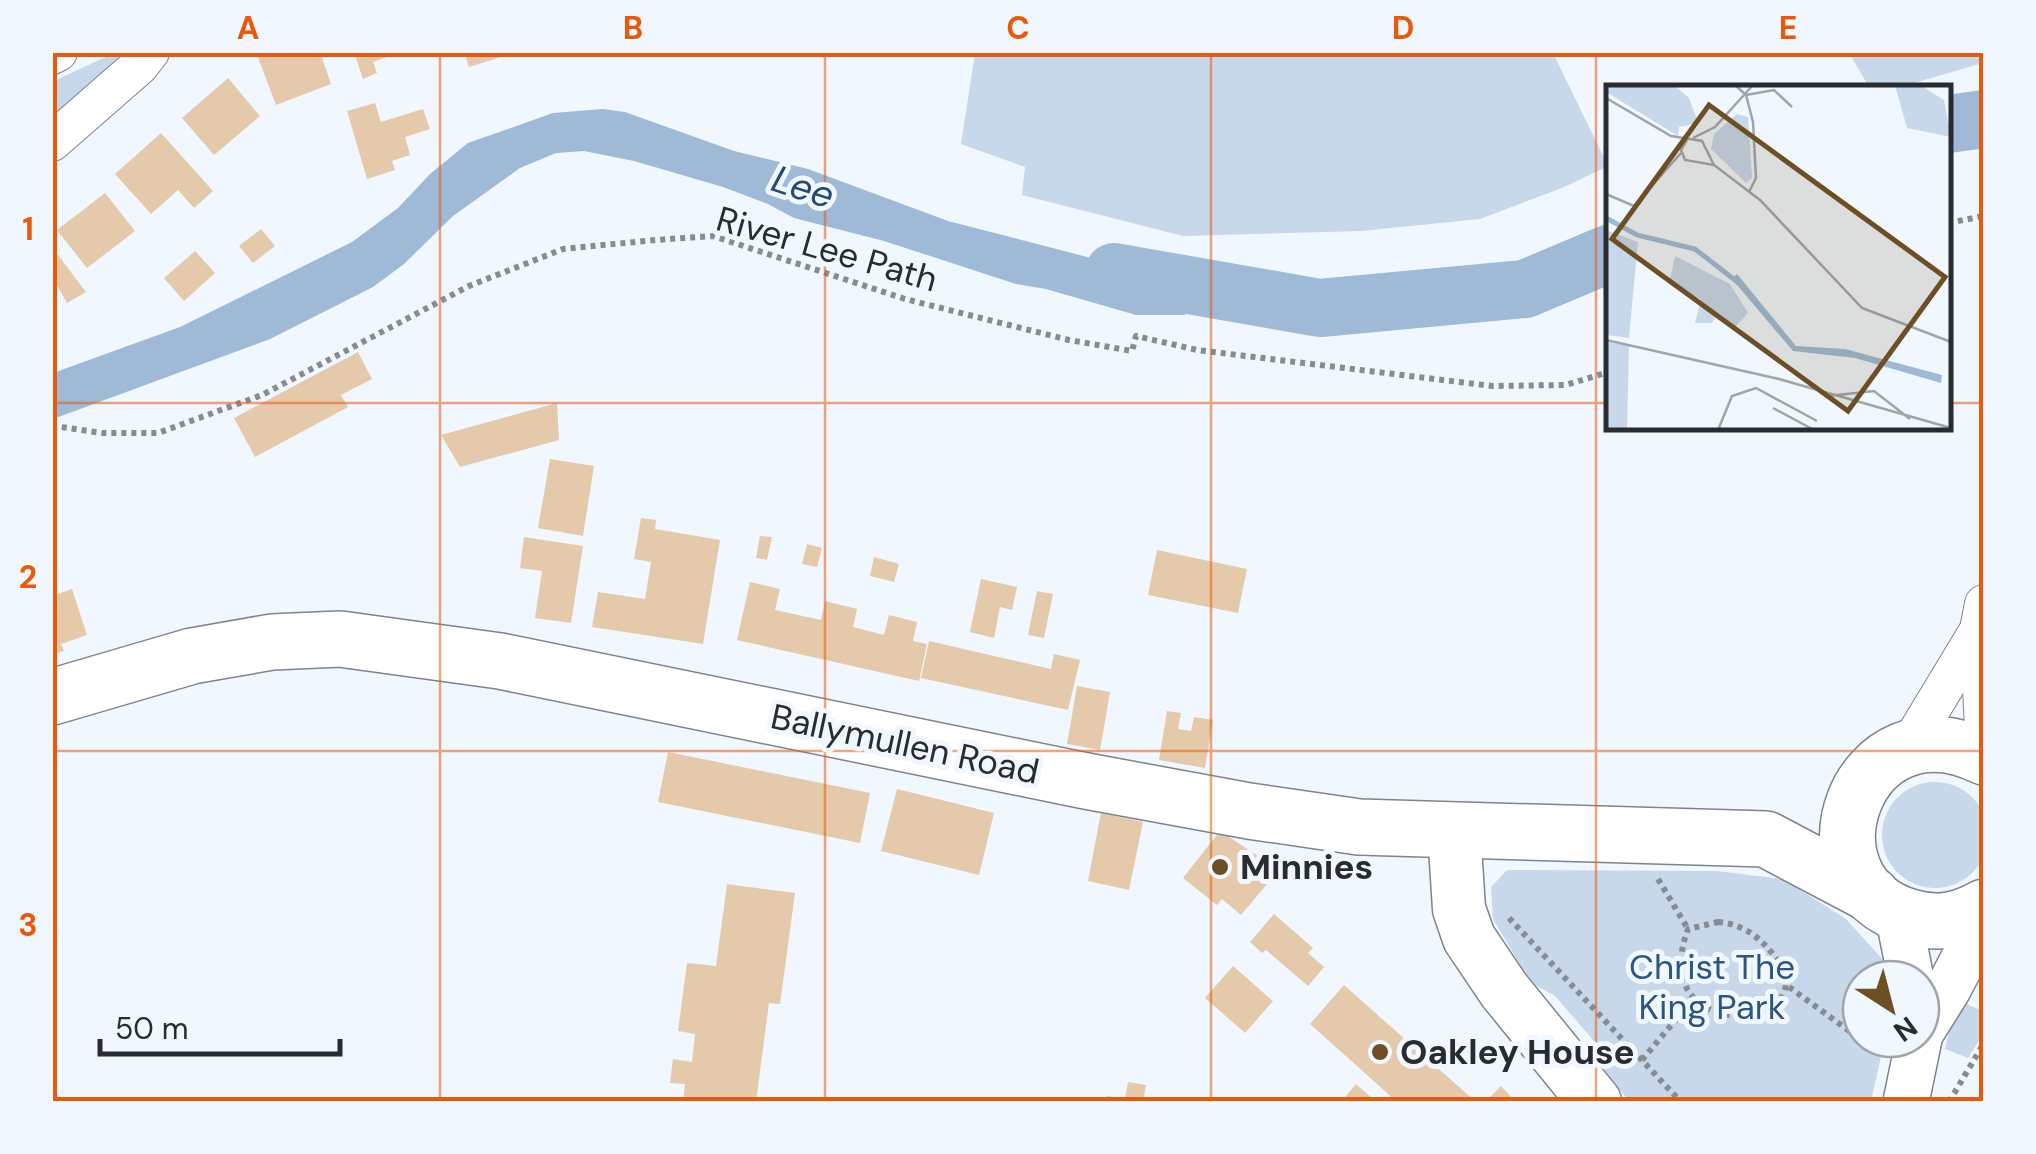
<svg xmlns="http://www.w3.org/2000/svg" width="2036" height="1154" font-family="'DM Sans',sans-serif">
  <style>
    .green { fill: #c7d8eb }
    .water { fill: #9ebad7 }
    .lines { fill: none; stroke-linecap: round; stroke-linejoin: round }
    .river { stroke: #9ebad7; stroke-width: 58 }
    .building { fill: #e4caaa }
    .minor-casing { stroke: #7c848c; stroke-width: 40 }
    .tertiary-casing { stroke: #7c848c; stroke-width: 48 }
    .secondary-casing { stroke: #7c848c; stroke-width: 55 }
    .primary-casing { stroke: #7c848c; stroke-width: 58 }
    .path { stroke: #878c92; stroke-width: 6; stroke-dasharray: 5 5; stroke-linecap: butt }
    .minor { stroke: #fff; stroke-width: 38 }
    .tertiary { stroke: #fff; stroke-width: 45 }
    .secondary { stroke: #fff; stroke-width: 52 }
    .primary { stroke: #fff; stroke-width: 55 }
    .grid { fill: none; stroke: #e8590c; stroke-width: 2.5; stroke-opacity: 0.55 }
    .poi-dot { fill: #6e4f24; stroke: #f0f7ff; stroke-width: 4 }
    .labels { text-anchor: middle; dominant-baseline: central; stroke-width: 10; stroke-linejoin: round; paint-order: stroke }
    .street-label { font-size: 35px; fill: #282b2f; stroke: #f0f7ff }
    .poi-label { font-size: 35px; font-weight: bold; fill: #282b2f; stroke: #f0f7ff; text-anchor: start }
    .park-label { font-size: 35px; fill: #2d567f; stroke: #f0f7ff }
    .water-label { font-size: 38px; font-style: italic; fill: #224b73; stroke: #f0f7ff }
    .inset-river { fill: none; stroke: #9ebad7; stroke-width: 5 }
    .inset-road { fill: none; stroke: #a0a5ac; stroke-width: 2.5 }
    .view { fill: #6e4f24; fill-opacity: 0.15; stroke: #6e4f24; stroke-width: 5 }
    .inset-edge { fill: none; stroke: #282b2f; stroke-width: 5 }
    .neatline { fill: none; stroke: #e8590c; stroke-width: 4 }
    .grid-label { font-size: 32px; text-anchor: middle; font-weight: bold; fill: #e8590c }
  </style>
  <rect width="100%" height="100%" fill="#f0f7ff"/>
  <g class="green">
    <polygon points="114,53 130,53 53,123 52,82"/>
    <polygon points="1553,53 1608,166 1562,188 1480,219 1362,231 1183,236 1022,195 1025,167 961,144 975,53"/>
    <polygon points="1849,53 1983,53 1983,63 1900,87 1869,87"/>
    <circle cx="1935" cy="835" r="53"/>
    <polygon points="1507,870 1717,871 1783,879 1846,919 1886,963 1888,979 1861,979 1861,1039 1885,1039 1871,1101 1630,1101 1604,1074 1607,1056 1555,996 1531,983 1493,919 1491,887"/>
    <polygon points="1957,1000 1983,1011 1983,1034 1968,1058 1945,1049"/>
  </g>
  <polygon class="water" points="603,109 625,112 734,151 808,169 948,221 1091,258 1194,272 1185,315 1136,315 1046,289 1016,284 884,241 794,218 768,204 723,187 634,161 584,151 556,153 520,168 453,216 404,264 373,287 270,339 53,419 53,373 180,327 352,242 398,208 430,174 468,143 553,113"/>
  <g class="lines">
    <g class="river">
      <polyline points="1948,124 1984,119"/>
      <polyline points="1114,272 1320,308 1525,289 1608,254"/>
    </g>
  </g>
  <g class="building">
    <polygon points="256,52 320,52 331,84 276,105"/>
    <polygon points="354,52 398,52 398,53 373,62 377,73 363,79"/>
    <polygon points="464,52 499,52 501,57 469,67"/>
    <polygon points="228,78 260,116 214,155 182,118"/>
    <polygon points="375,103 381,122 423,109 430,129 405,137 410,155 392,161 395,170 367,179 347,111"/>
    <polygon points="161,133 213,191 194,208 178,190 151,214 115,174"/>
    <polygon points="105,193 135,231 87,268 57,230"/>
    <polygon points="261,229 275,246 253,263 239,246"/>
    <polygon points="52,247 86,292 67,303 57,285 52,288"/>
    <polygon points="195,251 215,273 184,301 164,278"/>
    <polygon points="358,352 372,379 341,395 348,407 255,457 234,418"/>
    <polygon points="557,403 559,440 460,467 441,435"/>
    <polygon points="550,459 594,466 583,536 538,528"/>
    <polygon points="641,518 656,520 655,529 720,540 703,644 592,627 598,592 645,599 651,562 634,559"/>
    <polygon points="760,536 772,537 767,560 756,558"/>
    <polygon points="524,537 583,546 571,623 535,618 542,571 520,568"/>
    <polygon points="807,544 822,548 817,567 802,564"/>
    <polygon points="1157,550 1247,569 1238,613 1148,595"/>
    <polygon points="874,557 899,564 894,582 870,576"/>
    <polygon points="981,579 1017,587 1012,610 1000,607 994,638 970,632"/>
    <polygon points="750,582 780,589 775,610 821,620 825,601 857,609 853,627 884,635 889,615 917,622 913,641 927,644 919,681 737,640"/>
    <polygon points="72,589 87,635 61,644 64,651 52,654 52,596"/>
    <polygon points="1037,591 1053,594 1044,638 1028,635"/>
    <polygon points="929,641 1051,669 1054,654 1080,660 1068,710 921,678"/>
    <polygon points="1077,686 1110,692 1100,750 1067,744"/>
    <polygon points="1167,711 1181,713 1178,729 1191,731 1194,717 1213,720 1205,768 1159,760"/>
    <polygon points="668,752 870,793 860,843 658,802"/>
    <polygon points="897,789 994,813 979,875 881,851"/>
    <polygon points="1101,813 1143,822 1129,890 1088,881"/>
    <polygon points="1220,831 1279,870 1241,915 1222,899 1217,905 1183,878"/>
    <polygon points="727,884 795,893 780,1004 769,1003 756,1102 683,1102 685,1084 670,1083 673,1059 692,1062 695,1034 678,1031 687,963 716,966"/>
    <polygon points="1274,914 1313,948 1308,953 1324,967 1308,986 1266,950 1262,953 1250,942"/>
    <polygon points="1233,966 1273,1001 1245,1033 1205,998"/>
    <polygon points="1344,985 1381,1018 1476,1102 1397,1102 1347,1057 1310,1024"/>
    <polygon points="1128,1082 1146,1085 1143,1102 1106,1102 1107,1096 1125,1099"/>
    <polygon points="1356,1084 1372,1098 1368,1102 1341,1102"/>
    <polygon points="1501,1086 1516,1102 1485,1102"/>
  </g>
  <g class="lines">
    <defs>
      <g id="minor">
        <polyline points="52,55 58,52"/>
        <polyline points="52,142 139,66 150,52"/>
        <polyline points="1984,604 1979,630 1984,727"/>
        <polyline points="1907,749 1979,630"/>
      </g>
      <g id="tertiary">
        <polyline points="1898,914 1911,979"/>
        <polyline points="1921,1032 1948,989 1984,920"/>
        <polyline points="1906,1102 1919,1039"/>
      </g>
      <polyline id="secondary" points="1454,831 1459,909 1469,938 1504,990 1595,1102"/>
      <g id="primary">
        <polyline points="52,697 192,656 272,642 340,639 500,661 1086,781 1249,811 1359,827 1766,839 1872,895"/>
        <path d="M 1984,757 C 1855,694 1792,884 1910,917 C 1937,925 1959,921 1984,907"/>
      </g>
    </defs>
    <use href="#minor" class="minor-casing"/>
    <use href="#tertiary" class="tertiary-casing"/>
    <use href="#secondary" class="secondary-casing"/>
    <use href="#primary" class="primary-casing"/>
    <g class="path">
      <polyline points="1948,223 1984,216"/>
      <polyline points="52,429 61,427 102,433 158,433 262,395 469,286 563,249 655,240 713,236 905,299 1069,340 1132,351 1136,336 1197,350 1492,386 1566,385 1608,372"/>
      <polyline points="1658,879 1688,929"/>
      <polyline points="1509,918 1681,1102"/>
      <path d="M 1718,922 C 1743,924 1760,937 1775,957 C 1832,1030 1643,1049 1688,929 Z"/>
      <polyline points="1789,987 1881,1054"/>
      <polyline points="1642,1060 1694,998"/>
      <polyline points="1949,1102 1984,1043"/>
    </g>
    <use href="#minor" class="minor"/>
    <use href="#tertiary" class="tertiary"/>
    <use href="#secondary" class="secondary"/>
    <use href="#primary" class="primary"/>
  </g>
  <path class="grid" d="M 440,52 L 440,1102M 825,52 L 825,1102M 1211,52 L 1211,1102M 1596,52 L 1596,1102M 52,403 L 1608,403M 1948,403 L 1984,403M 52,751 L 1984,751"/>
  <g class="poi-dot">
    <circle cx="1220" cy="867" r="10"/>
    <circle cx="1380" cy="1052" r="10"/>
  </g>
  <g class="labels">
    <g class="street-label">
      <text transform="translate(827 249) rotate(16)">River Lee Path</text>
      <text transform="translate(905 744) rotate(12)">Ballymullen Road</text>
    </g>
    <g class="poi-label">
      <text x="1240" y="867">Minnies</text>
      <text x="1400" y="1052">Oakley House</text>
    </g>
    <g class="park-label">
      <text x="1712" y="967">Christ The<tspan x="1712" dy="40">King Park</tspan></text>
    </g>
    <g class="water-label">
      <text transform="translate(803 187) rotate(18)">Lee</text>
    </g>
  </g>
  <g transform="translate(1606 85)">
    <rect width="345" height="345" fill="#f0f7ff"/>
    <path d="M 0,0 L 68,0 L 83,13 L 92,38 L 73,42 L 72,51 L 0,7 ZM 289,0 L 314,0 L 338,15 L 345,52 L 301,43 ZM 131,29 L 142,32 L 146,93 L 140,98 L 105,64 L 108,49 ZM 0,145 L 32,157 L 23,253 L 0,250 ZM 69,171 L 124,199 L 142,228 L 129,242 L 111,230 L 106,238 L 89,238 L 95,214 L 63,199 ZM 0,257 L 23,261 L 21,345 L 0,345 Z" fill="#c7d8eb"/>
    <path d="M 131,189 L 190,261 L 239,264 L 336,290 L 335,298 L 249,273 L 187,266 L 126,194 Z" fill="#9ebad7"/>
    <path class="inset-river" d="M 0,133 L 31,150 L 89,164 L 134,199"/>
    <path class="inset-road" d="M 129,0 L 140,10 L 147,37 L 150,93 L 143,107M 140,10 L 168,5 L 186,22M 0,13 L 65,51 L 96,56 L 108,80 L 154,115 L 256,223 L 345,257M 87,53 L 109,42 L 147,0M 81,55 L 75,65 L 79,75 L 108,80M 0,109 L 28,121 L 75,68M 0,255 L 173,294 L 345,343M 222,311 L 268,306 L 304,334M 167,323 L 208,345M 112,345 L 126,311 L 150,303 L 211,336"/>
    <path class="view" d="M 103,20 L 339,192 L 242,326 L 6,154 Z"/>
    <rect width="345" height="345" class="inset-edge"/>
  </g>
  <rect width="2036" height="1154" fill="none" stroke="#f0f7ff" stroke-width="110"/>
  <g transform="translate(1891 1009) rotate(144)"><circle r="48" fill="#f0f7ff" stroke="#a0a5ac" stroke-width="2.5"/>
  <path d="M0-8L18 38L0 25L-18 38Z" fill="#6e4f24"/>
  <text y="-15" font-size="28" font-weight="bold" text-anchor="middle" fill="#282b2f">N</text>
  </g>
  <path d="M100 1039v15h240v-15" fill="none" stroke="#282b2f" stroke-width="5"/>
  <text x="115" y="1039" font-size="30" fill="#282b2f" stroke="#f0f7ff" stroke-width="8" paint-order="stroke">50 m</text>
  <rect x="55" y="55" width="1926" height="1044" class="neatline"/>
  <g class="grid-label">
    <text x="248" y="39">A</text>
    <text x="633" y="39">B</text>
    <text x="1018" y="39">C</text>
    <text x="1403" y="39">D</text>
    <text x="1788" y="39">E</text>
    <text x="28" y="240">1</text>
    <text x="28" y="588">2</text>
    <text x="28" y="936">3</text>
  </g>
</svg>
